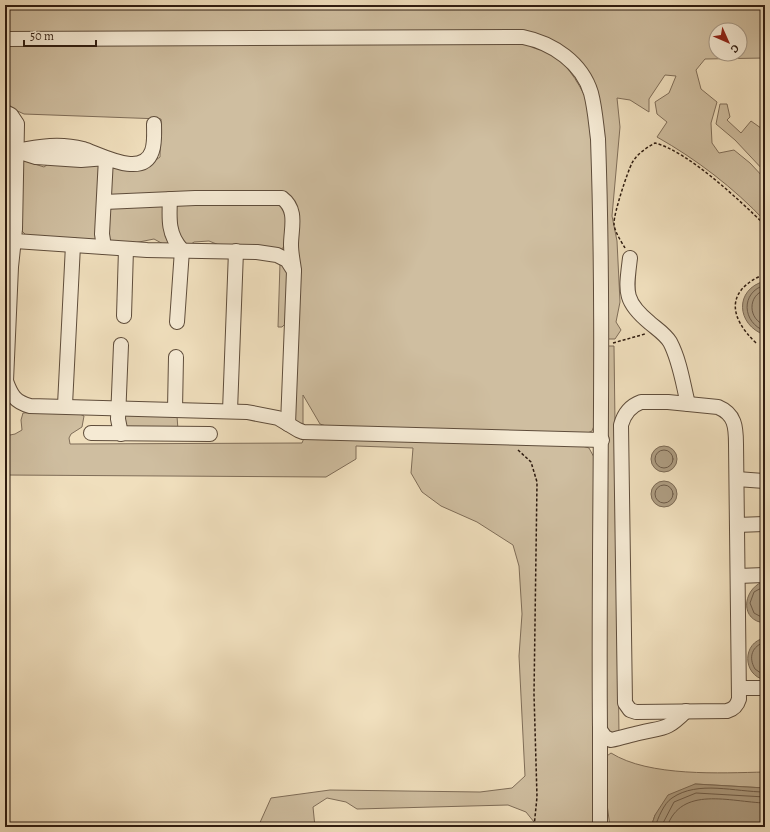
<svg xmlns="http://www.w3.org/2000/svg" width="770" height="832" font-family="Alegreya,serif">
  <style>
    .green { fill: #cfbea0; stroke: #7f6d58; fill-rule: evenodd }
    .water { fill: #ae9d82; stroke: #7b6954 }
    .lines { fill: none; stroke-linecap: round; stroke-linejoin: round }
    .shore { stroke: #6e5c49; stroke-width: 1 }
    .minor-casing { stroke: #5f4d3b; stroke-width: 16 }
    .path { stroke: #2f1c10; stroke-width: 1.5; stroke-dasharray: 3 2; stroke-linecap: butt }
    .minor { stroke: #f5ead4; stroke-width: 14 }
  </style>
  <rect width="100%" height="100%" fill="#f0dfbd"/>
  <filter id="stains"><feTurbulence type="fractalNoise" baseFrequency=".005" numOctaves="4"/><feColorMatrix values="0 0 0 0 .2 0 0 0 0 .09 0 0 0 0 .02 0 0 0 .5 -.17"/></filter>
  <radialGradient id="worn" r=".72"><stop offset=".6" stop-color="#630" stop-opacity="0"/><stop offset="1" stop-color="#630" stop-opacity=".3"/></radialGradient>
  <g class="green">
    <path d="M 5,5 L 391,5 L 394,8 L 406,5 L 765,5 L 765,58 L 705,59 L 696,70 L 701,89 L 717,102 L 711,123 L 712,143 L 719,153 L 734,150 L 750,163 L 765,179 L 765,221 C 734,188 696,159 657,137 L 667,122 L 657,114 L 655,102 L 669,93 L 676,76 L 665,75 L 649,99 L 649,112 L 630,100 L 617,98 L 620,127 L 612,216 L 617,241 L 620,302 L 616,322 L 621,330 L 615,339 L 606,339 L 600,105 L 546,38 L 5,33 ZM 716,30 L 740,30 L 740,54 L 716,54 Z"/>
    <path d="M 524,41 C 532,45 543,47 550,52 C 571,67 581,88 592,110 L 596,421 L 592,431 L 583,435 L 332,428 L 320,424 L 303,395 L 303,427 L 293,423 L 289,200 L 107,199 L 108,165 L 145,168 L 160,157 L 161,119 L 24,114 L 11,108 L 5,108 L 5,46 L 279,45 Z"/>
    <polygon points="720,104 727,104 730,117 727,120 741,133 751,121 765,131 765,172 735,140 716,124"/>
    <polygon points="5,116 13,127 5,298"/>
    <polygon points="22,160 44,167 51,162 101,162 99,242 26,235 20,229"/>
    <polygon points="270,201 287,208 285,245 281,250 273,250 256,245 219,245 209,241 194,242 187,247 178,239 176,207 182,202"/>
    <polygon points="163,203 172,243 165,245 154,239 134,243 111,241 106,236 109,207"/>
    <polygon points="280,263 289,268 287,322 282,327 278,327"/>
    <polygon points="606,346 614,346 619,735 613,735 606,727"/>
    <polygon points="72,410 84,416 82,427 71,434 69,438 70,444 302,443 304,438 576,444 589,448 596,461 594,827 538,827 526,812 508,805 357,809 346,802 327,798 313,807 315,827 258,827 271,798 330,790 480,792 512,788 525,776 519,656 522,614 519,566 513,545 477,522 441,506 422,492 411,473 413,448 356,446 356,459 326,477 5,475 5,436 15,434 22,430 21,420 23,413"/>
    <polygon points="128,413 177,416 178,430 125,427 123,420"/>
    <path d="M 611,753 C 649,777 721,773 765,772 L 765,788 L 695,784 L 655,815 L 651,827 L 610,827 L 604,781 L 604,758 Z"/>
  </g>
  <g class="water">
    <path d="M 765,281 L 765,335 C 736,325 734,289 765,281 Z"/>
    <circle cx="664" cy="459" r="13"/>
    <circle cx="664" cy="494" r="13"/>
    <path d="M 762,582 L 765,582 L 765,623 C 740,621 742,591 762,582 Z"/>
    <path d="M 765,638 L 765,680 C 742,675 742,642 765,638 Z"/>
    <polygon points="695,784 765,788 765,827 651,827 655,815 668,795"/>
  </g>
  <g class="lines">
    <g class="shore">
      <path d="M 765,285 C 740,292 742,323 765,331"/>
      <path d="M 765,290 C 747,295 748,320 765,325"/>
      <circle cx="664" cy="459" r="9"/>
      <circle cx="664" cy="494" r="9"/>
      <polyline points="765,586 754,592 750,603 754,613 765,619"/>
      <path d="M 765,642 C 752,646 748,657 755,669 L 765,676"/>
      <path d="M 655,827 C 658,818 664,803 672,798 C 698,780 735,792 765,792"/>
      <polyline points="661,827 674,802 696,793 765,797"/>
      <path d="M 667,827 C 681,785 730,802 765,803"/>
    </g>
    <defs>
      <g id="minor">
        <path d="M 5,39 L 523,37 C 553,43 582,63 591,93 C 595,108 596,124 598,139 C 605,336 598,533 600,730 L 605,737 L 611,740 C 621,738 630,735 639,733 C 664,727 666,731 686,711"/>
        <path d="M 5,112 L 11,115 L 17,124 L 15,229 L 11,267 L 6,381 C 11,395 15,402 30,406 L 247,412 L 278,418 L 298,430 L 303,432 L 602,440"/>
        <path d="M 170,199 C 169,219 168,235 182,250 L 177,322"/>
        <path d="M 104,202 L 195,198 L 282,198 C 298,210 291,228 291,245 C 291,253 293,262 294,270"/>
        <polyline points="15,241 147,250 257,252 277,255 287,260 294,271 288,424"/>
        <path d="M 104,247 L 102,234 L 106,158 L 81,160 L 36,157 L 17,151 C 39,146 61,143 83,149 C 99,154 143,179 152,151 C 155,143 154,132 154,124"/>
        <path d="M 630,258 C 626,291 623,301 650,323 C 657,329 665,334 670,342 C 680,361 683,384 688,404"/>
        <polyline points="124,316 126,249"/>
        <polyline points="121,345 118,419 121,434"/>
        <path d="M 641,402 L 668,402 L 718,407 C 735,414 736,427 736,444 L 739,699 C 737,706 734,709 727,711 L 636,712 L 630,710 L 625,703 L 621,425 C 624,414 630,406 641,402 Z"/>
        <polyline points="65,405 73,245"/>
        <polyline points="175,409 176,357"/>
        <polyline points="230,411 236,251"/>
        <polyline points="91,433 210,434"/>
        <polyline points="737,479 765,481"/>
        <polyline points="737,525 765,524"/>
        <polyline points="738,576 765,575"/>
        <polyline points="739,688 765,688"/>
        <polyline points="600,730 600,827"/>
      </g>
    </defs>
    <use href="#minor" class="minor-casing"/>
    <g class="path">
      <path d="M 625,248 C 621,241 614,231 614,223 C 614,213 627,173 632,163 C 637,154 646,148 655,143 C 689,152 739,200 765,225"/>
      <polyline points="613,343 645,334"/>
      <path d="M 756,343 C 728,316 726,290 765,274"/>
      <polyline points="518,450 531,462 537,482 534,694 537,797 534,827"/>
    </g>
    <use href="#minor" class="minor"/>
  </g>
  <rect width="770" height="832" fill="none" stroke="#f0dfbd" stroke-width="20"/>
  <rect x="6" y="6" width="758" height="820" fill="none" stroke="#2f1c10" stroke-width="2"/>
  <rect x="10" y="10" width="750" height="812" fill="none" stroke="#2f1c10"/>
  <g transform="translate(728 42) rotate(135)"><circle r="19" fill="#f5ead4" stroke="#a69886"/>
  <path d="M0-3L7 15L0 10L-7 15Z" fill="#8f2418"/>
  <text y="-6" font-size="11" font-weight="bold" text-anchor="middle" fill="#2f1c10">С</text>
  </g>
  <path d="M24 40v6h72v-6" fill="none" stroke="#2f1c10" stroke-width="2"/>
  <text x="30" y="40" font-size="12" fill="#2f1c10" stroke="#f5ead4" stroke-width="3" paint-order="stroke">50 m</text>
  <rect width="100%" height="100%" filter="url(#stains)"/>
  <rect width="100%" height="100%" fill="url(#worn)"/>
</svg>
